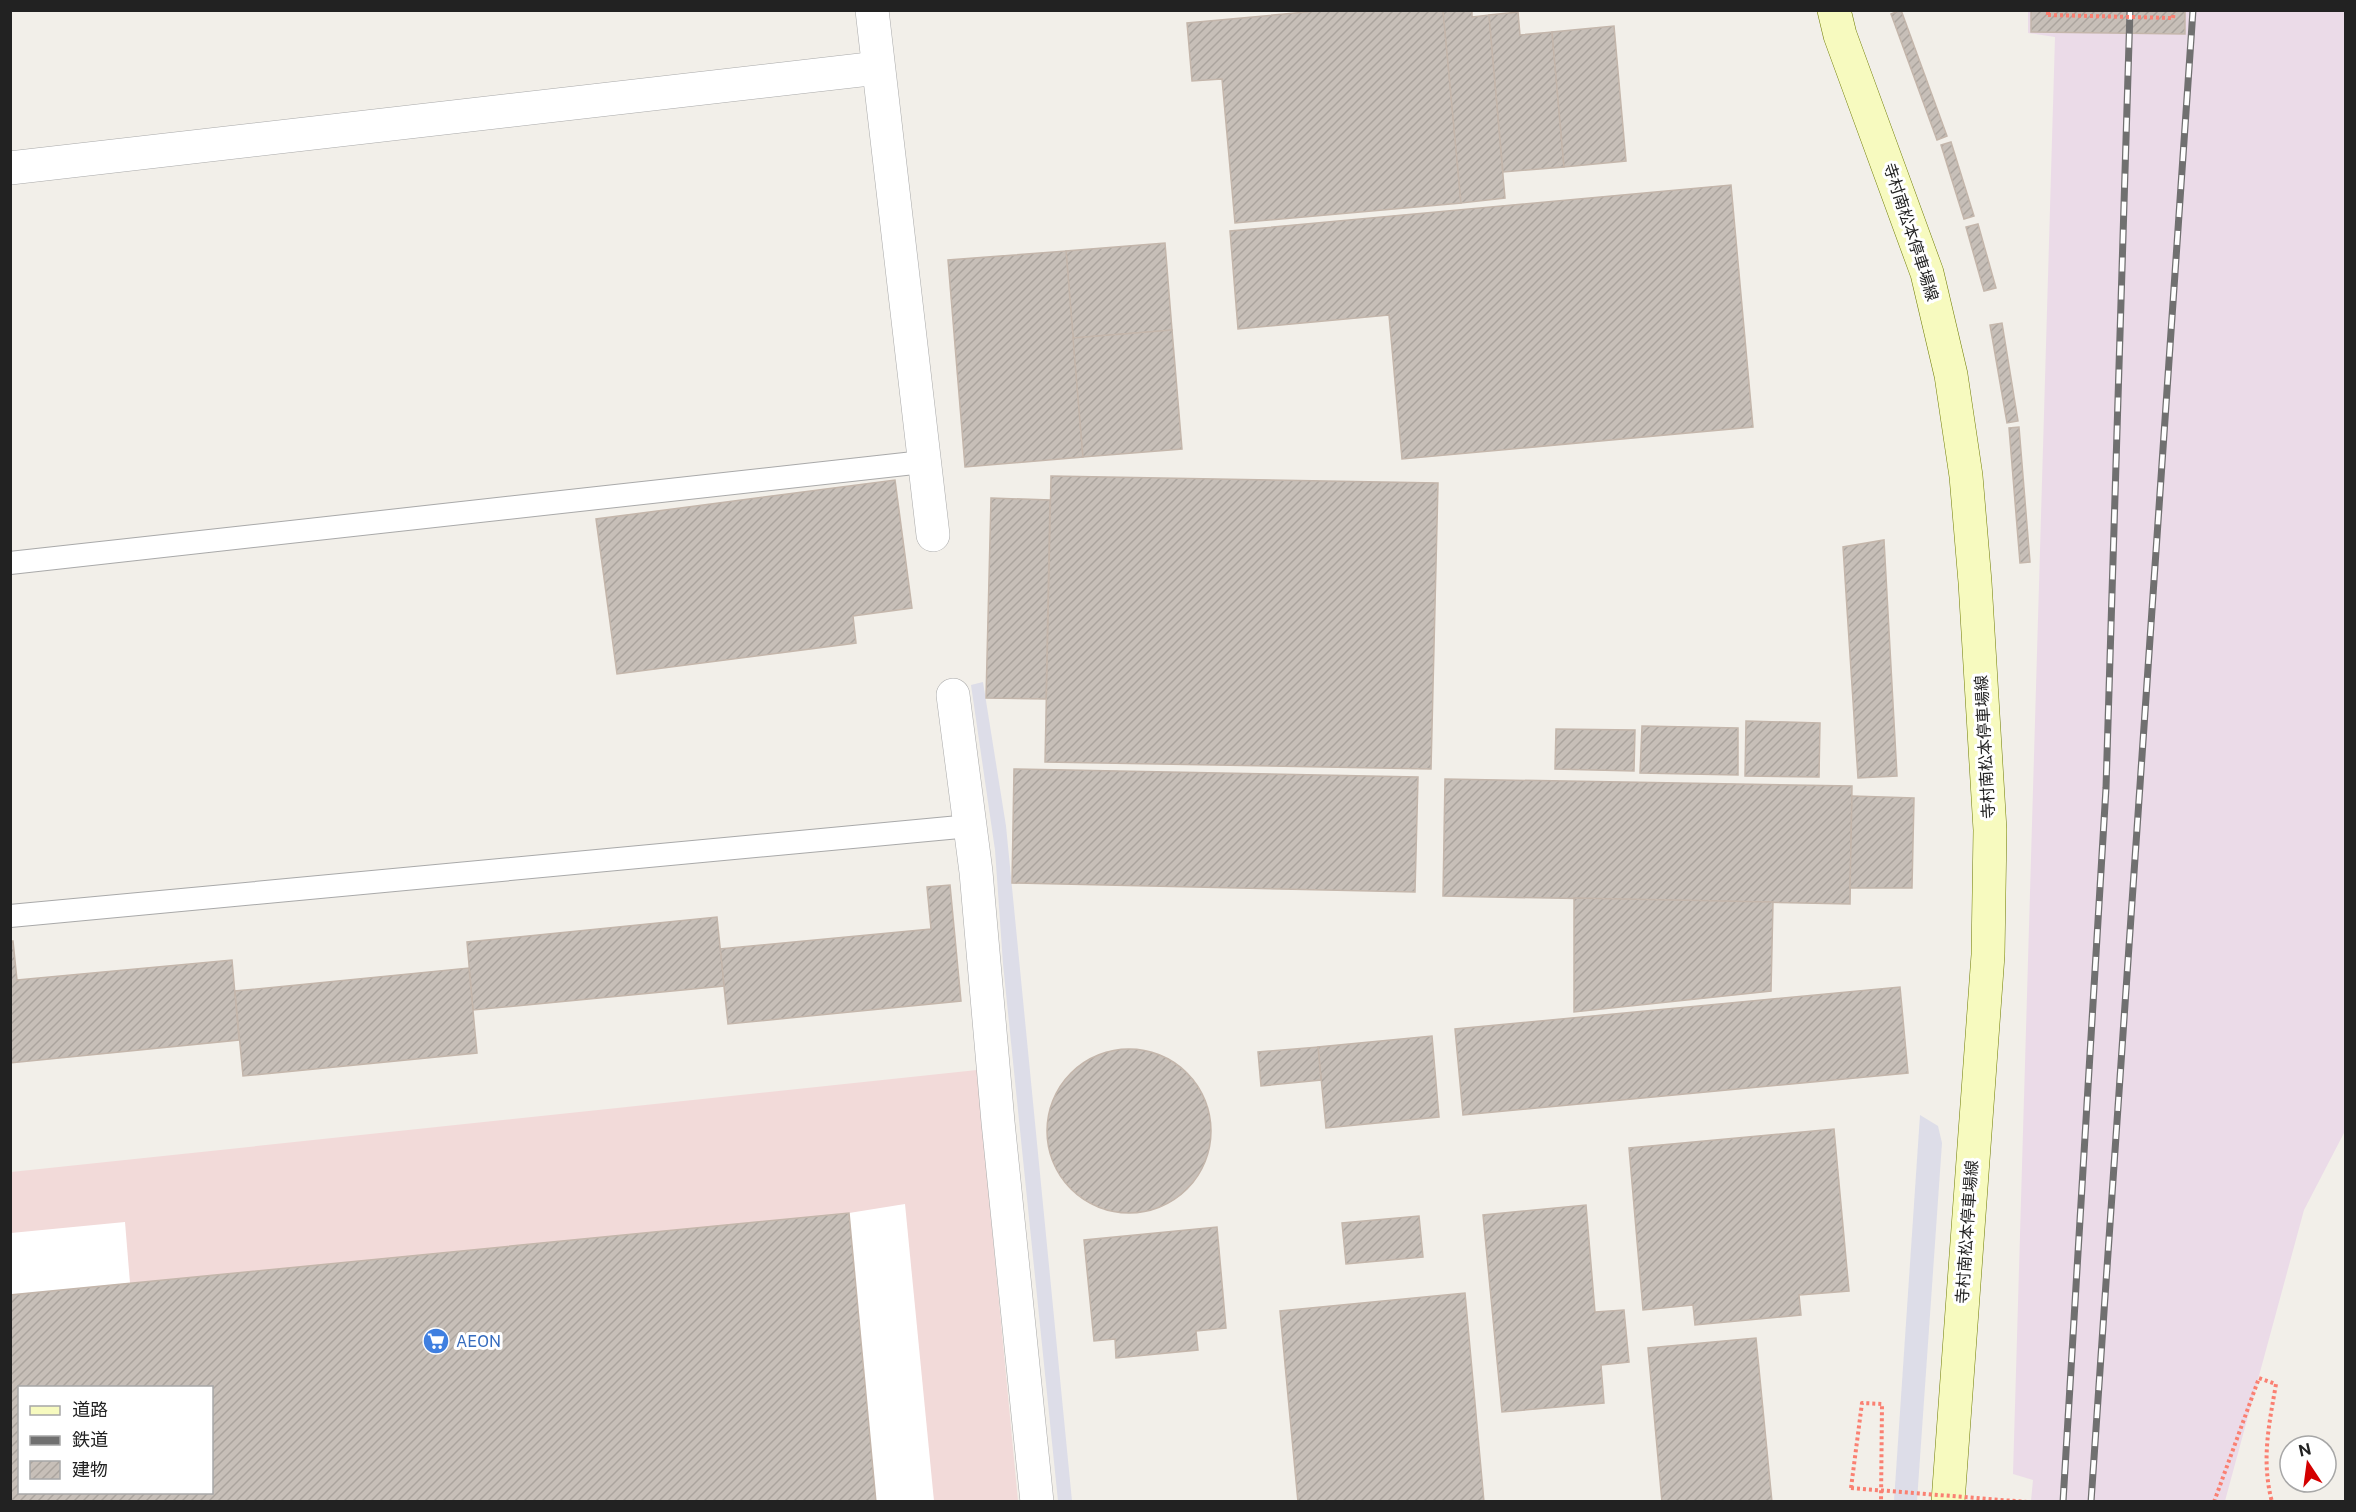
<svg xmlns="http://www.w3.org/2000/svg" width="2356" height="1512" font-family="'Public Sans','Noto Sans JP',sans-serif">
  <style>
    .commercial { fill: #f2dad9; fill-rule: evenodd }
    .industrial { fill: #ebdbe8 }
    .plaza { fill: #dddde8 }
    .pier { fill: #fff }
    .building { fill: url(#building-hatch); stroke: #c4b6ab; stroke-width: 1.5; fill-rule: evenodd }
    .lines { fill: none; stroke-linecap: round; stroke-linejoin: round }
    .lane-casing { stroke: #a9a9a9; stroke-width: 24 }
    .street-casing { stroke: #a9a9a9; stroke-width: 34 }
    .secondary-casing { stroke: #707d05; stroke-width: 34 }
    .path { stroke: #fa8072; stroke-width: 4; stroke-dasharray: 3 3; stroke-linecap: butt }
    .lane { stroke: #fff; stroke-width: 22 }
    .street { stroke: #fff; stroke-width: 33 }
    .secondary { stroke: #f7fabf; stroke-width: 33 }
    .rail-casing { stroke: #707070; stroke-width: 7 }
    .rail { stroke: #fff; stroke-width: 4.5; stroke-dasharray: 14; stroke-linecap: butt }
    .path-bridge { stroke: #fa8072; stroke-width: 4; stroke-dasharray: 3 3; stroke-linecap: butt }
    .labels { text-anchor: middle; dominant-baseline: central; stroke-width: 6; stroke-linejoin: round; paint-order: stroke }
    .street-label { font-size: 16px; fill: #222; stroke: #fff }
    .shop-label { font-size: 16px; fill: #366cbe; stroke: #fff; text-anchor: start }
  </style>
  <defs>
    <pattern id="building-hatch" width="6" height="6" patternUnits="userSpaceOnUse" patternTransform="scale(1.5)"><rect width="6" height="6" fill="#c7bfb8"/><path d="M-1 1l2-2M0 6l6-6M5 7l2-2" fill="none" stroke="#aba49e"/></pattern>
  </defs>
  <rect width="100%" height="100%" fill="#f2efe9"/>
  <path class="commercial" d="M 977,1070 L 1018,1501 L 11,1502 L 11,1172 ZM 20,1388 L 212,1388 L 212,1492 L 20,1492 Z"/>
  <polygon class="industrial" points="2028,11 2345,11 2345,1131 2304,1210 2225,1501 2031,1501 2033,1480 2013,1474 2055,37 2028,33"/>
  <g class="plaza">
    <polygon points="983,682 1006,826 1072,1501 1058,1501 1003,964 995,850 971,685"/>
    <polygon points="1920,1115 1938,1126 1942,1143 1917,1501 1894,1501"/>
  </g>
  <g class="pier">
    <polygon points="905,1204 934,1501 876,1501 849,1213"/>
    <polygon points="125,1222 130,1283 11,1295 11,1233"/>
  </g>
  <g class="building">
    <polygon points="1328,10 1443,10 1461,203 1235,223 1222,79 1192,81 1187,23"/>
    <polygon points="1443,10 1472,10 1472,17 1489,15 1505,198 1461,203"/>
    <polygon points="1901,10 1947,136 1937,140 1891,14"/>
    <polygon points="2031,10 2185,10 2185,34 2031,32"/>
    <polygon points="1518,12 1520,35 1552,32 1564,167 1503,172 1489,15"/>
    <polygon points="1614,26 1626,161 1564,167 1552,32"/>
    <polygon points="1951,142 1974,216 1964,219 1941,145"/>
    <polygon points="1731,185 1753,427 1402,459 1389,315 1238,329 1230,231"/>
    <polygon points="1978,224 1996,288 1984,291 1966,227"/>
    <polygon points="1165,243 1172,330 1073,338 1066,251"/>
    <polygon points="1066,251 1083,457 965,467 948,260"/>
    <polygon points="2002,323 2018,421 2007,423 1990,325"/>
    <polygon points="1172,330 1182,449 1083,457 1073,338"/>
    <polygon points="2019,427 2030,562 2020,563 2009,428"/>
    <polygon points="1051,476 1438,483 1431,769 1045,762"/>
    <polygon points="895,480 912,608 853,616 856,643 617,674 596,519"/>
    <polygon points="991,498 1050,500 1046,699 986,698"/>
    <polygon points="1884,540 1897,776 1858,778 1843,547"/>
    <polygon points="1746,721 1820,723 1819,777 1745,776"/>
    <polygon points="1642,726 1738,728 1738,775 1640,773"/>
    <polygon points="1556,729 1635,730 1634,771 1555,769"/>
    <polygon points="1014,769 1418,777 1415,892 1012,883"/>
    <polygon points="1445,779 1852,786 1850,904 1443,896"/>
    <polygon points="1852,796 1914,798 1912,888 1850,888"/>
    <polygon points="950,885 961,1001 728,1024 720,949 931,929 927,887"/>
    <polygon points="1574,898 1773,902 1771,991 1574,1012"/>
    <polygon points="717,917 724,986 473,1010 467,942"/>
    <polygon points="10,941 13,941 17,980 232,960 239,1040 10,1063"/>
    <polygon points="469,968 477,1053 243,1076 235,991"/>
    <polygon points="1900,987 1908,1073 1463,1115 1455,1029"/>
    <polygon points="1432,1036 1439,1117 1326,1128 1318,1047"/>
    <polygon points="1318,1047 1321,1080 1261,1086 1258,1052"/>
    <circle cx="1129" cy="1131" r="82"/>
    <polygon points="1834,1129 1849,1291 1799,1295 1801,1315 1695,1325 1693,1305 1643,1310 1629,1148"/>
    <polygon points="1586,1205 1595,1312 1624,1310 1629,1362 1601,1365 1604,1403 1502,1412 1483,1215"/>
    <path d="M 849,1213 L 876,1502 L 10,1502 L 10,1295 ZM 20,1388 L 212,1388 L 212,1492 L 20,1492 Z"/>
    <polygon points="1419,1216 1423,1257 1346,1264 1342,1223"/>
    <polygon points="1217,1227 1226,1328 1196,1331 1198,1350 1116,1358 1115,1339 1094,1341 1084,1240"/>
    <polygon points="1465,1293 1484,1502 1298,1502 1280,1311"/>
    <polygon points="1756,1338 1772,1502 1662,1502 1648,1348"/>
  </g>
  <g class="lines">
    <defs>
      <g id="lane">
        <polyline points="10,563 923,462"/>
        <polyline points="10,916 970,826"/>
      </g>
      <g id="street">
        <polyline points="872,10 933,535"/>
        <polyline points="10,168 878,68"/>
        <polyline points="953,695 976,872 998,1122 1037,1502"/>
      </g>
      <polyline id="secondary" points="1834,10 1840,35 1927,273 1951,375 1966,476 1975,582 1990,830 1988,955 1948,1502"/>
    </defs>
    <use href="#lane" class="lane-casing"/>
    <use href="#street" class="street-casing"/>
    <use href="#secondary" class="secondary-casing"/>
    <g class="path">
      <polyline points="2048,15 2048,10"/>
      <polyline points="2173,18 2174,10"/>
      <polyline points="1851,1488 1862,1403 1882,1404 1881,1502"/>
      <polyline points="2013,1502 2013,1500"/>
      <path d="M 2214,1502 L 2259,1378 L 2276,1384 C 2269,1425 2261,1460 2272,1502"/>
    </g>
    <use href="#lane" class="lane"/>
    <use href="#street" class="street"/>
    <use href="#secondary" class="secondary"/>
    <defs>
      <g id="rail">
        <polyline points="2063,1502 2106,788 2130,10"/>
        <polyline points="2091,1502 2193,10"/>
      </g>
    </defs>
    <use href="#rail" class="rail-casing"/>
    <use href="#rail" class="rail"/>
    <g class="path-bridge">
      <polyline points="2048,15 2173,18"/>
      <polyline points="1851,1488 2027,1502"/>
    </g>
  </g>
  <defs>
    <symbol id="supermarket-disc" viewBox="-11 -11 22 22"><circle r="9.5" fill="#3f7fe0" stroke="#fff"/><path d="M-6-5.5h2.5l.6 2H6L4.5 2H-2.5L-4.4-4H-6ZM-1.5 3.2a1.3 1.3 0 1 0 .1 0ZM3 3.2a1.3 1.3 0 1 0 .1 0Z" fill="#fff"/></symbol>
  </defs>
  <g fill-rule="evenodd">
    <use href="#supermarket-disc" x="421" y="1326" width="30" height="30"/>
  </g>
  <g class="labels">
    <g class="street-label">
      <text transform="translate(1911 232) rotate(72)">寺村南松本停車場線</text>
      <text transform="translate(1985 747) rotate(-93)">寺村南松本停車場線</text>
      <text transform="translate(1967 1232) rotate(-86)">寺村南松本停車場線</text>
    </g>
    <g class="shop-label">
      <text x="456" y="1341">AEON</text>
    </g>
  </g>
  <rect width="2356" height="1512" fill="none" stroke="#222222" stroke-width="24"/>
  <rect x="18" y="1386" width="195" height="108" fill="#ffffff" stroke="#a7a7a7" stroke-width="1.5"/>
  <rect x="30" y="1406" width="30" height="9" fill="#f7fabf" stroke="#a7a7a7" stroke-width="1.5"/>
  <text x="72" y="1416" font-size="18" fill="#222222">道路</text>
  <rect x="30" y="1436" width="30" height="9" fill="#707070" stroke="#a7a7a7" stroke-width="1.5"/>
  <text x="72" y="1446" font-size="18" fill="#222222">鉄道</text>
  <rect x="30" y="1461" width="30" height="18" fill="url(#building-hatch)" stroke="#a7a7a7" stroke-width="1.5"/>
  <text x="72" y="1476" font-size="18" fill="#222222">建物</text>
  <g transform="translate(2308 1464) rotate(347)"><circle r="28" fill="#ffffff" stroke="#a7a7a7" stroke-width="1.5"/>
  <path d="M0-4.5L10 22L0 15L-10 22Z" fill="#d40000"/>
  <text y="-9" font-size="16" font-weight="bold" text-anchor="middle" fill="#222222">N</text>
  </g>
</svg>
